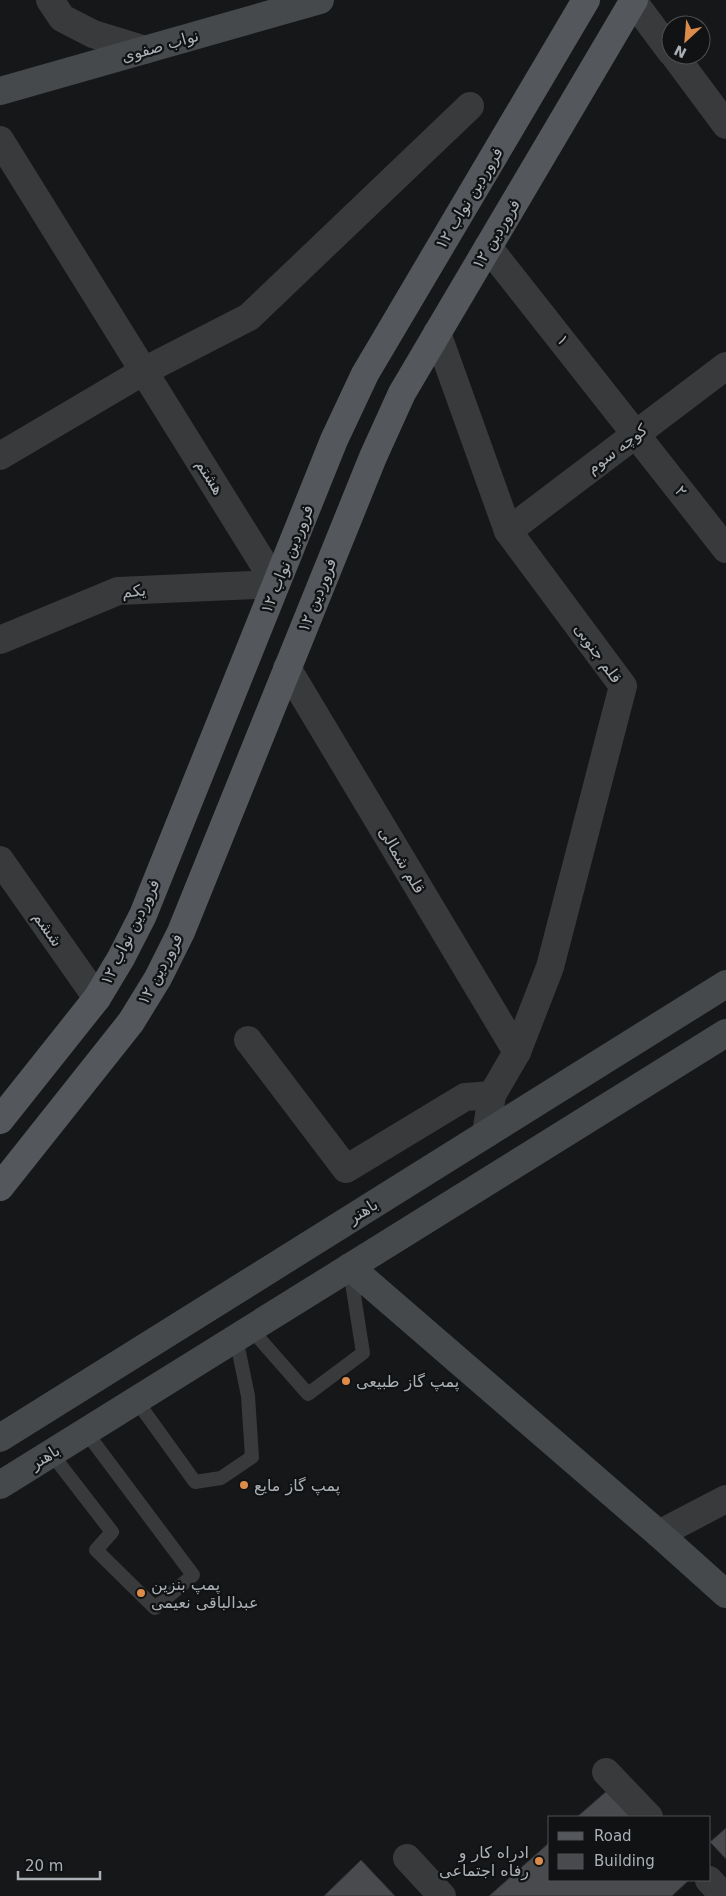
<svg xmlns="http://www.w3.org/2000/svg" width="726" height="1896" font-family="'DejaVu Sans','Noto Naskh Arabic',sans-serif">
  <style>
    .building { fill: #484a4d; stroke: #313134 }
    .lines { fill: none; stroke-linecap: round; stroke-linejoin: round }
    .lane { stroke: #383a3c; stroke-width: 14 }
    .street { stroke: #383a3c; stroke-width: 28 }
    .secondary { stroke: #46494c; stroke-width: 28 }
    .primary { stroke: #54575b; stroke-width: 28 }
    .poi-dot { fill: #db8c4b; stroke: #111213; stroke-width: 2 }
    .labels { text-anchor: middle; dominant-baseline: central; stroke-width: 4.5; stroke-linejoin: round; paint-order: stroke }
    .street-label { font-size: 16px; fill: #aab0b6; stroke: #111213 }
    .poi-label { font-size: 16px; fill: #aab0b6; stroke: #111213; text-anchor: start }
  </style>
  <rect width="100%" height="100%" fill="#161718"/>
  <g class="building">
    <polygon points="608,1790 633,1817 577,1817"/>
    <polygon points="726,1828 726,1859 710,1842"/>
    <polygon points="550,1842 550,1880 689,1880 672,1896 489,1896"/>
    <polygon points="361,1860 395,1896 324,1896"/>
  </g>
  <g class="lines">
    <g class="lane">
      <polyline points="251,1329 308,1394 363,1353 350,1270"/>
      <polyline points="136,1400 195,1482 221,1478 252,1457 248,1396 236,1338"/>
      <polyline points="51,1453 112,1532 96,1550 155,1608 193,1575 86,1432"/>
    </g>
    <g class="street">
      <polyline points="50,0 62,18 93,34 145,50"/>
      <polyline points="633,1 671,52"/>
      <polyline points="674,55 726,125"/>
      <polyline points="0,140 276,584 118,591 0,640"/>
      <polyline points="488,247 726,549"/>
      <polyline points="437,333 508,531 623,686 550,967 517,1052 492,1095 486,1134"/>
      <polyline points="0,456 144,371 249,317 470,106"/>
      <polyline points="508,531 726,366"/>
      <polyline points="287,668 517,1052"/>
      <polyline points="0,860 97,998"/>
      <polyline points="248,1040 346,1169 465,1097 492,1095"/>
      <polyline points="659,1534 726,1499"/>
      <polyline points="606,1772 649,1817"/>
      <polyline points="407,1858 442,1896"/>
      <polyline points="709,1880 724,1896"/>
    </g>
    <g class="secondary">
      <polyline points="0,91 320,0"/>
      <polyline points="350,1267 659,1534 726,1594"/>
      <polyline points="0,1438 726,984"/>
      <polyline points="0,1485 726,1033"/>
    </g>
    <g class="primary">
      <polyline points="0,1120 97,998 121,958 143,915 334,440 365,374 586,0"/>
      <polyline points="0,1187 131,1022 158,978 181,932 373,457 402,393 634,0"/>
    </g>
  </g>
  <g class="poi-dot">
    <circle cx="346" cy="1381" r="5"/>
    <circle cx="244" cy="1485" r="5"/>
    <circle cx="141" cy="1593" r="5"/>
    <circle cx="539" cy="1861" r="5"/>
  </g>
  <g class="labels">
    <g class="street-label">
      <text transform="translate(160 46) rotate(-16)">نواب صفوی</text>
      <text transform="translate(469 198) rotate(-59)">۱۲ فروردین نواب</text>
      <text transform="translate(496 234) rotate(-59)">۱۲ فروردین</text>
      <text transform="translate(563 340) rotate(52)">۱</text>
      <text transform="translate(617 449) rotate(-37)">کوچه سوم</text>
      <text transform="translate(210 477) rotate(58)">هشتم</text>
      <text transform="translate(681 491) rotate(52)">۲</text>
      <text transform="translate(287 559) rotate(-68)">۱۲ فروردین نواب</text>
      <text transform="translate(134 591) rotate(-5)">یکم</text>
      <text transform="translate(317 595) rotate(-68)">۱۲ فروردین</text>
      <text transform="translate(598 653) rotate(54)">قلم جنوبی</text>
      <text transform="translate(402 860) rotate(59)">قلم شمالی</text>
      <text transform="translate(48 929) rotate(55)">ششم</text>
      <text transform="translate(130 932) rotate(-64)">۱۲ فروردین نواب</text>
      <text transform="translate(160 969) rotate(-62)">۱۲ فروردین</text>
      <text transform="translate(363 1211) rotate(-32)">باهنر</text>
      <text transform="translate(45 1457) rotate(-32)">باهنر</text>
    </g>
    <g class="poi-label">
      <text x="356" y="1381">پمپ گاز طبیعی</text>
      <text x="254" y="1485">پمپ گاز مایع</text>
      <text x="151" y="1584">پمپ بنزین<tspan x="151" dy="18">عبدالباقی نعیمی</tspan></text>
      <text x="529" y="1852" text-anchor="end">ادراه کار و<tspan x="529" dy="18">رفاه اجتماعی</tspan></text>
    </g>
  </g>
  <rect x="548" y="1816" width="162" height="65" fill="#111213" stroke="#4e5154"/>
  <rect x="558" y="1832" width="25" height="8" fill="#54575b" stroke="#4e5154"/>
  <text x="594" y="1841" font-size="15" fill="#aab0b6">Road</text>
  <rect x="558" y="1854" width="25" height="15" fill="#484a4d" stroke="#4e5154"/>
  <text x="594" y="1866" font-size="15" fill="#aab0b6">Building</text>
  <g transform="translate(686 40) rotate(206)"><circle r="24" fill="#111213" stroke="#4e5154"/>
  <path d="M0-4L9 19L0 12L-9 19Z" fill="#db8c4b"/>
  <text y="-8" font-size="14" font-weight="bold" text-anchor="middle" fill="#aab0b6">N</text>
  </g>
  <path d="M18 1871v8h82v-8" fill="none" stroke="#aab0b6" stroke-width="2.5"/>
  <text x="25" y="1871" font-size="15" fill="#aab0b6" stroke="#111213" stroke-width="4" paint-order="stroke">20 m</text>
</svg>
